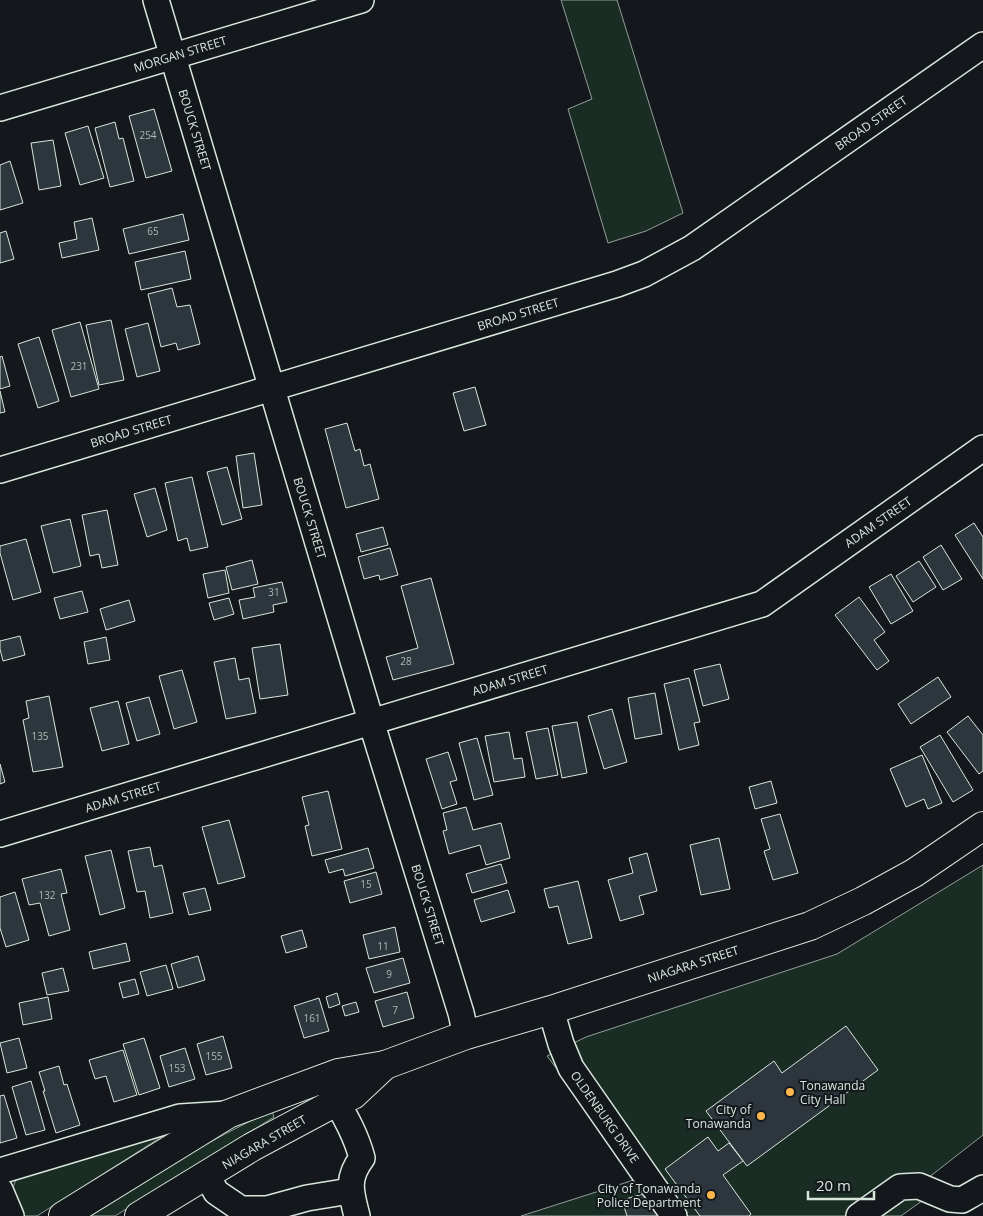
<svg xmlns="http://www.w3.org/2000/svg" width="983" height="1216" font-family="'Open Sans',sans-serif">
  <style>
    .green { fill: #1a2d24; stroke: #939e99 }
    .building { fill: #2c363c; stroke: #d8e6dc }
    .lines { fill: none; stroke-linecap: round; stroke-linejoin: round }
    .minor-casing { stroke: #d8e6dc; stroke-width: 28 }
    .major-casing { stroke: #d8e6dc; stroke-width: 30 }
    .minor { stroke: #14181c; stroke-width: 25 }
    .major { stroke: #14181c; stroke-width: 28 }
    .poi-dot { fill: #ffb74d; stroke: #14181c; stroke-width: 2 }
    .labels { text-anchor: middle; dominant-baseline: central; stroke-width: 4; stroke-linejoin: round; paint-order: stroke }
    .number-label { font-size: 10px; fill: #adbab4 }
    .street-label { font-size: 12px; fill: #d8e6dc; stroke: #14181c }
    .poi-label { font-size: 12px; fill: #d8e6dc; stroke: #14181c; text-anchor: end }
  </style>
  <rect width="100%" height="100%" fill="#14181c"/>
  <g class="green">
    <polygon points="561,0 617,0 683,213 646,231 608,243 568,109 592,99"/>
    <polygon points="983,865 983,1135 928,1178 937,1190 901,1216 521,1216 640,1178 547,1056 586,1037 837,954"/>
    <path d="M 272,1111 L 274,1117 L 115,1216 L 89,1216 C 149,1178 207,1140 272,1111 Z"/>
    <path d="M 169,1132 L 37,1216 L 24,1216 C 17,1203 6,1188 20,1176 Z"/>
  </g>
  <g class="building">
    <polygon points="154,109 172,171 146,178 129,116"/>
    <polygon points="115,122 119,139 123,138 134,181 110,187 95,128"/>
    <polygon points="88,126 104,178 80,185 65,133"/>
    <polygon points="53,140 61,186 39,190 31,143"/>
    <polygon points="10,161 23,203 0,210 0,165"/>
    <polygon points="183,214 189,240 129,254 123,229"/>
    <polygon points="92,218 99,250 62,258 59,243 77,239 74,222"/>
    <polygon points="6,231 14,259 0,263 0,233"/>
    <polygon points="185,251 191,279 141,290 135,262"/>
    <polygon points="172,288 177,307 190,305 200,344 178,350 176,343 161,347 148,294"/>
    <polygon points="111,320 124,380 99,385 86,325"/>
    <polygon points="80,322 99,389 71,397 52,330"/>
    <polygon points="148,323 160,371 137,377 125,329"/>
    <polygon points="39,337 59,401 38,408 18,344"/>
    <polygon points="2,356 10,386 0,389 0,357"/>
    <polygon points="475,387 486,425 464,431 453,393"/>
    <polygon points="0,391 5,412 0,413"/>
    <polygon points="347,423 355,451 360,449 364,466 370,464 379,499 346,508 325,429"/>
    <polygon points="254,453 262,505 243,508 236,456"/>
    <polygon points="227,467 242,519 222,525 207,472"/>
    <polygon points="192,477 208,547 190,551 187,538 178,541 165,483"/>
    <polygon points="155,488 167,530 147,537 134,494"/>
    <polygon points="107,510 118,565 102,568 99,554 90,556 82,515"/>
    <polygon points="70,519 81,566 53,573 41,526"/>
    <polygon points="974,523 983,537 983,579 955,535"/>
    <polygon points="383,527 388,545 361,552 356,534"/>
    <polygon points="26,539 41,592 13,600 0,553 0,546"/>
    <polygon points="941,545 962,579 943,590 923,557"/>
    <polygon points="390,548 398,575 380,580 379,575 364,579 358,557"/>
    <polygon points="252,560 258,584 232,590 226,567"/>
    <polygon points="919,561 936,587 913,602 896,576"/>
    <polygon points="225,570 229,593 208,598 203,574"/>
    <polygon points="891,574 913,611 891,624 869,587"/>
    <polygon points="431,578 454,664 393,680 386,657 418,648 401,586"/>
    <polygon points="282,582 287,602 273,605 274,612 243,619 239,600 255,597 253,588"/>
    <polygon points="82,591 88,612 60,619 54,598"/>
    <polygon points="859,597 885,632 874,640 889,661 877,670 835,615"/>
    <polygon points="229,598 234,614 214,620 209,603"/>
    <polygon points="129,600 135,621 106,630 100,609"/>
    <polygon points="20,636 25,655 3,661 0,649 0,641"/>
    <polygon points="106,637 110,660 88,664 84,642"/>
    <polygon points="280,644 288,695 260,699 252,648"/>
    <polygon points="235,658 239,680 249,678 256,713 226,719 214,662"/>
    <polygon points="720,664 729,699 703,706 694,670"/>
    <polygon points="182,670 197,722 174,729 159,676"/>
    <polygon points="938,677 951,697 911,724 898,704"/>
    <polygon points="689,678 700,722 694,723 699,745 679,750 664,684"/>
    <polygon points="655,693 662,734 635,739 628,698"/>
    <polygon points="49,696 63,767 33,772 23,720 29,718 26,701"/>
    <polygon points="149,697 160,734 137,741 126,703"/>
    <polygon points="118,701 129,744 102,751 90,708"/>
    <polygon points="612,709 627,762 604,769 588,716"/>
    <polygon points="968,716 983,735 983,771 979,774 947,732"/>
    <polygon points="577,722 587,773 562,778 552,726"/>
    <polygon points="548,728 558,775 536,779 526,732"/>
    <polygon points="509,732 514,759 522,758 525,777 494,782 485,736"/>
    <polygon points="940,735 973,790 953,802 920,747"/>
    <polygon points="477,738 493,795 474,800 459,743"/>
    <polygon points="448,752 457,780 450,782 457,804 442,809 426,759"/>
    <polygon points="922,755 942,803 928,809 924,799 906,807 890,769"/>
    <polygon points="0,764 5,782 0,784"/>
    <polygon points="771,781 777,803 755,809 749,787"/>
    <polygon points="328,791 342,849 312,856 305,826 309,825 302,797"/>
    <polygon points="466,807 473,830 501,823 510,858 486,865 480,845 449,854 443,831 447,830 443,813"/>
    <polygon points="780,814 798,873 773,880 764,851 770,849 761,819"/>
    <polygon points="229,820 245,877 218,884 202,827"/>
    <polygon points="719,838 730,889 701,895 690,845"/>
    <polygon points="150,847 154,867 162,865 173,913 150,918 145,891 137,892 128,851"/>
    <polygon points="368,848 374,868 345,876 343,869 329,873 325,860"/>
    <polygon points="111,850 125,908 100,915 85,856"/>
    <polygon points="647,853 657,891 639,896 644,914 620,921 608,880 633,873 629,858"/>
    <polygon points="501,864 507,883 472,893 466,874"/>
    <polygon points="61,869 67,893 61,894 70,930 49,936 40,903 29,905 22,879"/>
    <polygon points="376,872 382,894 350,903 344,881"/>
    <polygon points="578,881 592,938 568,944 558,906 549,908 544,889"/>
    <polygon points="205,888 211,910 189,915 183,893"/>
    <polygon points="508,890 515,912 481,922 474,900"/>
    <polygon points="15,892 29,940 6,947 0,928 0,897"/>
    <polygon points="395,927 400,952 369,959 363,935"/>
    <polygon points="302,930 307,947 286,953 281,936"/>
    <polygon points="126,943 130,961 93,969 89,952"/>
    <polygon points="198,956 205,980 178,988 171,964"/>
    <polygon points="403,958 410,983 374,993 366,968"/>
    <polygon points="166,965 173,989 147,996 140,972"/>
    <polygon points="63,968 69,991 47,995 42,973"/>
    <polygon points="135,979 139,994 123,998 119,983"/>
    <polygon points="407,992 414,1018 383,1027 375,1001"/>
    <polygon points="337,993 340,1004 329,1008 326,997"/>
    <polygon points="48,997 52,1019 23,1025 19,1003"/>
    <polygon points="319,998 329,1031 304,1038 294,1006"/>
    <polygon points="356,1002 359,1012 345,1016 342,1006"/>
    <polygon points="846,1026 878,1070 747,1166 706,1111 774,1061 782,1073"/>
    <polygon points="223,1036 232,1068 206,1075 197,1044"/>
    <polygon points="19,1038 27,1068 7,1073 0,1043"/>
    <polygon points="144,1038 160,1088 139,1095 123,1044"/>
    <polygon points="185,1048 195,1079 169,1087 160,1056"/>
    <polygon points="123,1050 137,1095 114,1102 106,1076 95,1079 89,1060"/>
    <polygon points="59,1066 64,1085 67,1084 80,1125 56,1133 43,1091 45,1091 39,1072"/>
    <polygon points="31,1081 45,1130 26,1135 12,1087"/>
    <polygon points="4,1095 17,1138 0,1143 0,1096"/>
    <polygon points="708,1137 718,1151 729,1143 743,1161 723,1175 751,1214 749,1216 700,1216 665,1169"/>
    <polygon points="650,1192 658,1216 627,1216 622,1200"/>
  </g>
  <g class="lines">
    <defs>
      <g id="minor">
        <polyline points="156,0 371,721 461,1013 466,1035"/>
        <polyline points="0,108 361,0"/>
        <polyline points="0,470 617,284 644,274 692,248 983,45"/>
        <polyline points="0,834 762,604 983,448"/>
        <polyline points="551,1010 561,1044 571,1068 674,1216"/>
        <path d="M 327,1084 C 340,1108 355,1131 362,1158 C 346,1179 351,1192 357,1216"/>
        <polyline points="0,1171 180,1117 228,1114"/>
        <polyline points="207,1175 216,1192 241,1209 267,1209 307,1198 350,1191"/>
        <polyline points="0,1190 11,1216"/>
        <polyline points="859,1216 900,1187 919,1186 950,1199 962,1200 983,1188"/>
      </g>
      <g id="major">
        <polyline points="63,1216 228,1114 338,1073 385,1065 466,1035 551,1010 810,926 863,901 914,873 983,826"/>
        <polyline points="139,1216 252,1147 336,1102 353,1095 385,1065"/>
      </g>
    </defs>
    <use href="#minor" class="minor-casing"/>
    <use href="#major" class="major-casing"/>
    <use href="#minor" class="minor"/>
    <use href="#major" class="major"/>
  </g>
  <g class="poi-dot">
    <circle cx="790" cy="1092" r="5"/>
    <circle cx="761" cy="1116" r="5"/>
    <circle cx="711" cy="1195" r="5"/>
  </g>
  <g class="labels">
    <g class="number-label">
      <text x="148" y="135">254</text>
      <text x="153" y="231">65</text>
      <text x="79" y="366">231</text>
      <text x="274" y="592">31</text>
      <text x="406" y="661">28</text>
      <text x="40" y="736">135</text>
      <text x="366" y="884">15</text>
      <text x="47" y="895">132</text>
      <text x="383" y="946">11</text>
      <text x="389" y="974">9</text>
      <text x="395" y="1010">7</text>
      <text x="312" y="1018">161</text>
      <text x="214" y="1056">155</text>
      <text x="177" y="1068">153</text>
    </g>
    <g class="street-label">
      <text transform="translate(180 54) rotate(-17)">MORGAN STREET</text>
      <text transform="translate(871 123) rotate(-35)">BROAD STREET</text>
      <text transform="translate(195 130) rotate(73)">BOUCK STREET</text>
      <text transform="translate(518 314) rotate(-17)">BROAD STREET</text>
      <text transform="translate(131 431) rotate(-17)">BROAD STREET</text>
      <text transform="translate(310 518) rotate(73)">BOUCK STREET</text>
      <text transform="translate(878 522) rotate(-35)">ADAM STREET</text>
      <text transform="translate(510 680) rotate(-17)">ADAM STREET</text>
      <text transform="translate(123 797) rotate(-17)">ADAM STREET</text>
      <text transform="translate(428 905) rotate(73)">BOUCK STREET</text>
      <text transform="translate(693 964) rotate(-18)">NIAGARA STREET</text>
      <text transform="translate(605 1117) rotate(55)">OLDENBURG DRIVE</text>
      <text transform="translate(264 1142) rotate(-30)">NIAGARA STREET</text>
    </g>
    <g class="poi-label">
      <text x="800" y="1085" text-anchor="start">Tonawanda<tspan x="800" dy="14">City Hall</tspan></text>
      <text x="751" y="1109">City of<tspan x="751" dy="14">Tonawanda</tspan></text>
      <text x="701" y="1188">City of Tonawanda<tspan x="701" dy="14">Police Department</tspan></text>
    </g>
  </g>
  <path d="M808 1191v8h66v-8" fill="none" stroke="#d8e6dc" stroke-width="2.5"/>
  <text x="816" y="1191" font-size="15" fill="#d8e6dc" stroke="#14181c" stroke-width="4" paint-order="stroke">20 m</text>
</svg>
